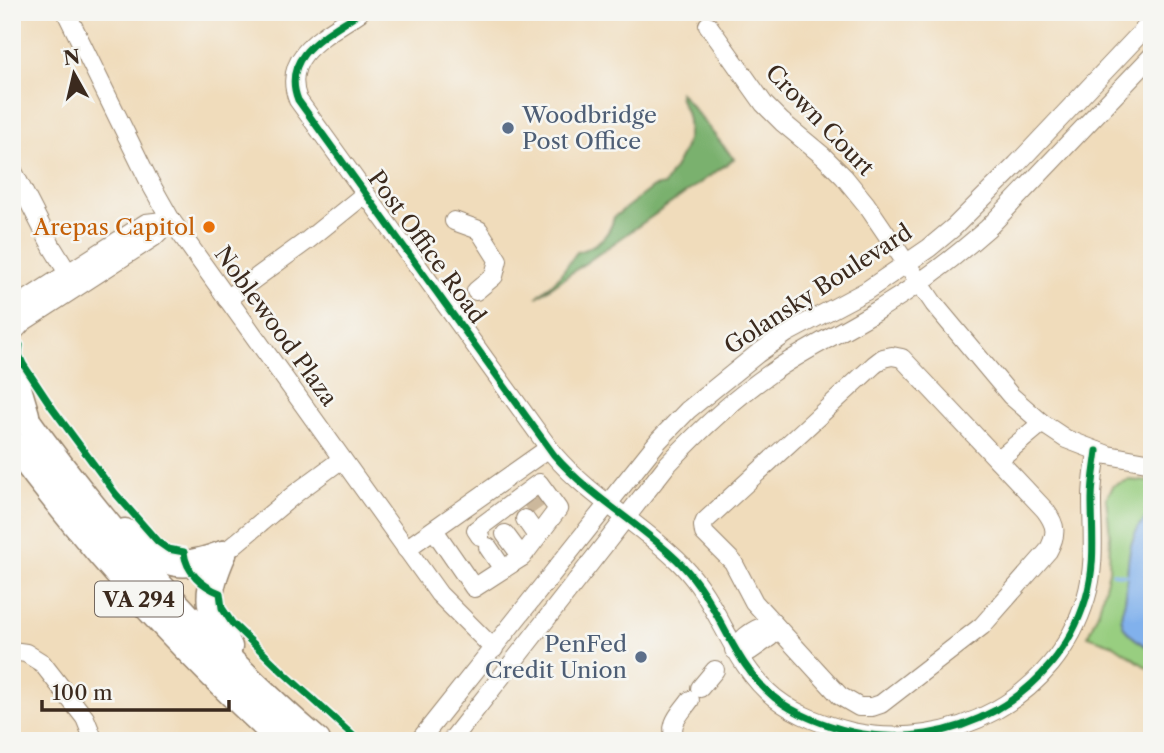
<svg xmlns="http://www.w3.org/2000/svg" width="1164" height="753" font-family="'Libre Caslon Text',serif">
  <style>
    .green { fill: #98ce80; stroke: #6a7c4f; stroke-width: 2 }
    .forest { fill: #7ab16e; stroke: #5a6e46; stroke-width: 2 }
    .water { fill: #81b1ec; stroke: #5e6e85; stroke-width: 2 }
    .lines { fill: none; stroke-linecap: round; stroke-linejoin: round }
    .stream { stroke: #81b1ec; stroke-width: 3.5 }
    .minor-tunnel { stroke: #ccb89c; stroke-width: 18; stroke-dasharray: 18 9; stroke-linecap: butt }
    .minor-casing { stroke: #96836c; stroke-width: 20 }
    .highway-casing { stroke: #96836c; stroke-width: 29 }
    .minor { stroke: #fff; stroke-width: 18 }
    .highway { stroke: #fff; stroke-width: 26 }
    .cycleway-casing { stroke: #f6f6f2; stroke-width: 11 }
    .cycleway { stroke: #00873e; stroke-width: 7 }
    .service-dot { fill: #5c6f8a; stroke: #f6f6f2; stroke-width: 2.5 }
    .food-dot { fill: #e8710a; stroke: #f6f6f2; stroke-width: 2.5 }
    .labels { text-anchor: middle; dominant-baseline: central; stroke-width: 5; stroke-linejoin: round; paint-order: stroke }
    .shield { fill: #f6f6f2; stroke: #73675e; stroke-width: 2 }
    .shield-label { font-size: 21px; font-weight: bold; fill: #3b2a1e }
    .service-label { font-size: 23px; fill: #4e5e75; stroke: #f6f6f2; text-anchor: start }
    .street-label { font-size: 23px; fill: #3b2a1e; stroke: #f6f6f2 }
    .food-label { font-size: 23px; fill: #c56008; stroke: #f6f6f2; text-anchor: end }
  </style>
  <rect width="100%" height="100%" fill="#f6f6f2"/>
  <filter id="ink" filterUnits="userSpaceOnUse"><feTurbulence type="fractalNoise" baseFrequency=".0143" numOctaves="2"/><feDisplacementMap in="SourceGraphic" scale="14" xChannelSelector="R" yChannelSelector="G"/><feConvolveMatrix kernelMatrix="1 2 1 2 8 2 1 2 1" color-interpolation-filters="sRGB"/></filter>
  <filter id="wash" filterUnits="userSpaceOnUse"><feTurbulence type="fractalNoise" baseFrequency=".00686" numOctaves="4" result="noise"/><feDisplacementMap in="SourceGraphic" scale="28" xChannelSelector="R" yChannelSelector="G"/><feGaussianBlur stdDeviation="1.57" result="paint"/><feColorMatrix in="noise" values="0 0 0 0 0 0 0 0 0 0 0 0 0 0 0 0 0 1.4 0 .05"/><feComposite in="paint" operator="in"/></filter>
  <g filter="url(#wash)">
    <rect width="100%" height="100%" fill="#f0dcbb"/>
    <path class="green" d="M 1129,480 L 1152,482 L 1152,512 C 1127,534 1128,563 1126,593 C 1126,605 1118,613 1124,625 C 1128,637 1143,643 1152,651 L 1152,671 L 1114,645 L 1088,636 L 1099,610 L 1109,571 L 1110,534 L 1106,498 L 1114,485 Z"/>
    <path class="forest" d="M 679,91 L 734,159 L 537,297 L 557,279 L 577,252 C 595,247 610,237 614,217 L 653,187 L 664,185 C 678,161 695,141 686,112 C 683,104 678,99 679,91 Z"/>
    <path class="water" d="M 1152,512 L 1152,651 C 1144,643 1128,637 1123,625 C 1118,612 1126,605 1126,593 C 1128,563 1126,533 1152,512 Z"/>
    <g class="lines">
      <polyline class="stream" points="1113,573 1126,575"/>
    </g>
  </g>
  <g filter="url(#ink)">
    <g class="lines">
      <polyline class="minor-tunnel" points="530,499 538,510"/>
      <defs>
        <g id="minor">
          <polyline points="66,12 149,181 171,220 439,594 494,649"/>
          <path d="M 360,12 C 329,34 280,54 298,100 L 554,455 C 592,499 642,524 682,565 C 721,605 731,663 775,698 C 798,716 825,725 852,732 C 952,753 1056,698 1086,598 C 1096,565 1092,533 1092,499 C 1092,483 1095,467 1097,451"/>
          <polyline points="708,25 764,104 782,122 823,156 844,177 866,204 934,304 1011,396 1042,423 1066,439 1108,455 1152,463"/>
          <polyline points="12,169 52,247 68,273"/>
          <polyline points="454,221 479,230 498,260 494,276 476,291"/>
          <polyline points="227,299 308,240 365,194"/>
          <polyline points="12,309 146,223 171,220"/>
          <polyline points="12,334 23,322 154,237 171,220"/>
          <path d="M 892,356 L 902,358 L 1045,510 C 1057,526 1057,534 1048,551 L 982,626 L 881,704 L 872,707 L 859,707 L 840,696 L 754,602 L 733,562 L 704,533 L 703,526 L 705,521 L 874,365 L 883,358 Z"/>
          <polyline points="998,460 1042,423"/>
          <polyline points="525,519 537,536"/>
          <polyline points="434,530 474,588 522,557 558,509 539,483 476,530 480,536"/>
          <polyline points="505,534 522,557"/>
          <polyline points="488,547 503,569"/>
          <polyline points="406,549 549,448"/>
          <polyline points="223,554 296,493 342,459"/>
          <path d="M 774,624 L 770,637 L 750,651 L 734,650 C 744,635 756,626 774,624 Z"/>
          <polyline points="12,651 26,653 42,663 85,718 91,733 90,741"/>
          <polyline points="700,688 715,670"/>
          <polyline points="419,741 607,505 659,440 688,410 757,354 787,333 866,291 929,248 953,228 1017,164 1152,21"/>
          <path d="M 451,741 L 667,465 C 699,431 733,399 771,373 C 806,348 845,331 881,308 C 919,285 954,258 988,228 L 1152,56"/>
          <path d="M 677,741 C 666,725 681,713 690,700"/>
        </g>
        <g id="highway">
          <polyline points="12,368 26,415"/>
          <path d="M 12,400 C 101,524 200,641 317,741"/>
          <path d="M 12,443 C 92,551 182,650 282,741"/>
          <path d="M 125,532 C 168,561 170,574 223,554"/>
          <path d="M 223,554 C 204,597 207,607 229,647"/>
        </g>
      </defs>
      <use href="#minor" class="minor-casing"/>
      <use href="#highway" class="highway-casing"/>
      <use href="#minor" class="minor"/>
      <use href="#highway" class="highway"/>
      <defs>
        <g id="cycleway">
          <path d="M 360,12 C 329,34 280,54 298,100 L 554,455 C 592,499 642,524 682,565 C 721,605 731,663 775,698 C 798,716 825,725 852,732 C 952,753 1056,698 1086,598 C 1096,565 1092,533 1092,499 C 1092,483 1095,467 1097,451"/>
          <path d="M 12,342 L 20,345 L 19,355 L 23,364 L 53,409 L 115,493 L 158,542 L 168,549 L 184,552 C 186,572 202,586 220,593 L 222,608 L 232,623 L 285,674 L 359,741"/>
        </g>
      </defs>
      <use href="#cycleway" class="cycleway-casing"/>
      <use href="#cycleway" class="cycleway"/>
    </g>
  </g>
  <g class="service-dot">
    <circle cx="508" cy="128" r="7"/>
    <circle cx="641" cy="657" r="7"/>
  </g>
  <circle class="food-dot" cx="209" cy="227" r="7"/>
  <g class="labels">
    <rect class="shield" x="95" y="581.5" width="88" height="35" rx="5"/>
    <g class="shield-label">
      <text x="139" y="599">VA 294</text>
    </g>
    <g class="service-label">
      <text x="522" y="115">Woodbridge<tspan x="522" dy="26">Post Office</tspan></text>
      <text x="627" y="644" text-anchor="end">PenFed<tspan x="627" dy="26">Credit Union</tspan></text>
    </g>
    <g class="street-label">
      <text transform="translate(820 120) rotate(46)">Crown Court</text>
      <text transform="translate(427 247) rotate(54)">Post Office Road</text>
      <text transform="translate(818 289) rotate(-33)">Golansky Boulevard</text>
      <text transform="translate(276 326) rotate(54)">Noblewood Plaza</text>
    </g>
    <g class="food-label">
      <text x="195" y="227">Arepas Capitol</text>
    </g>
  </g>
  <rect width="1164" height="753" fill="none" stroke="#f6f6f2" stroke-width="42"/>
  <g transform="translate(74 74) rotate(352)" stroke="#f6f6f2" stroke-width="5" paint-order="stroke">
  <path d="M0-5L12 26L0 18L-12 26Z" fill="#3b2a1e"/>
  <text y="-10" font-size="19" font-weight="bold" text-anchor="middle" fill="#3b2a1e">N</text>
  </g>
  <path d="M42 700v10h187v-10" fill="none" stroke="#3b2a1e" stroke-width="3.5"/>
  <text x="52" y="700" font-size="21" fill="#3b2a1e" stroke="#f6f6f2" stroke-width="5" paint-order="stroke">100 m</text>
</svg>
